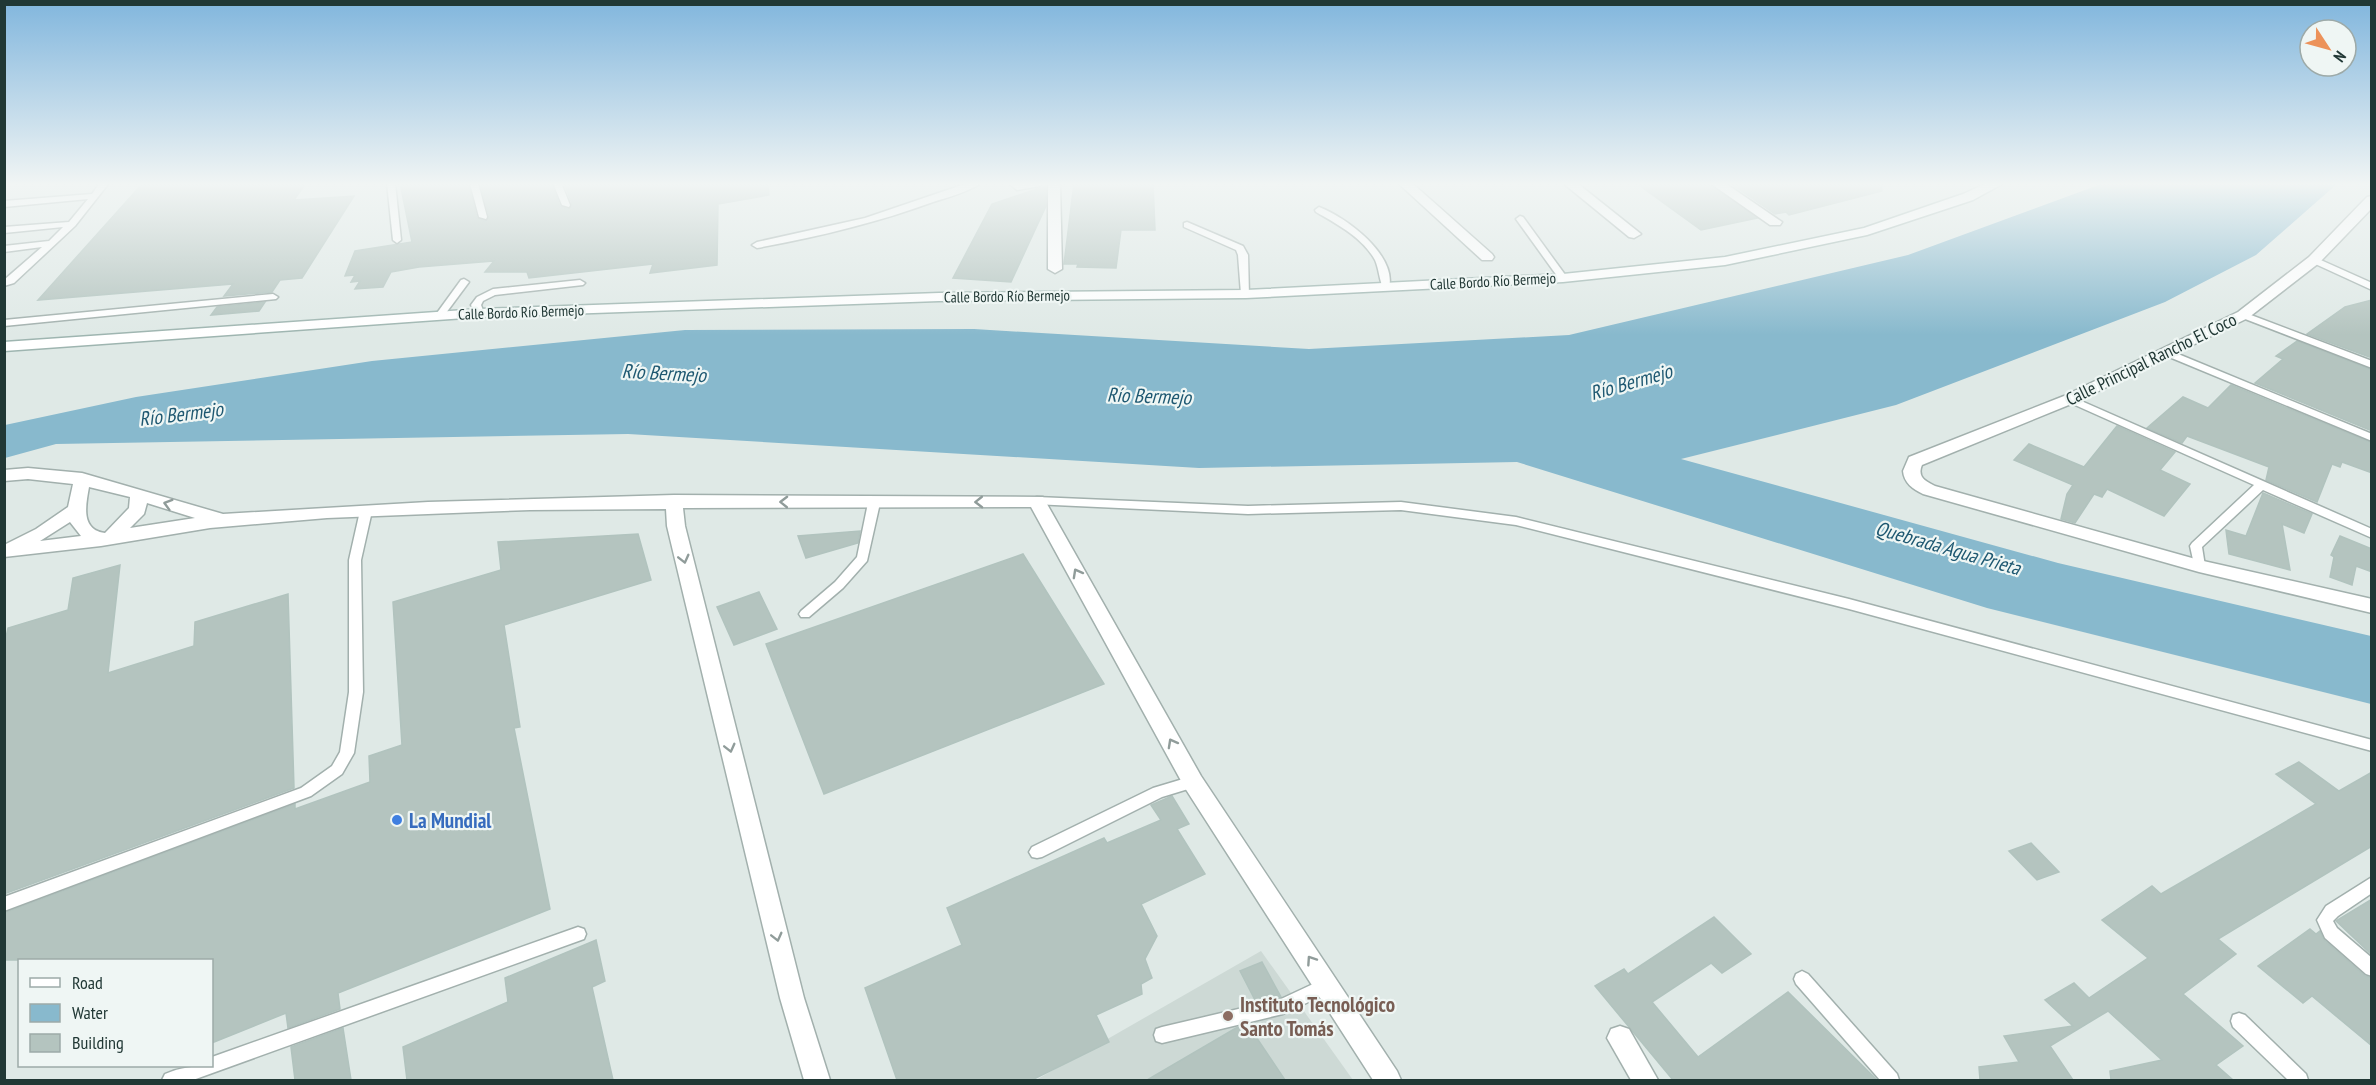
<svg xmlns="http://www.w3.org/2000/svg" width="2376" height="1085" font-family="'PT Sans Narrow',sans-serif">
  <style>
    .built { fill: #cdd9d5 }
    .water { fill: #88b9cd }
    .building { fill: #b4c4bf; stroke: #b1c3be; stroke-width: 1.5 }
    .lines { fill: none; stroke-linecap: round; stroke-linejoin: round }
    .lane-casing { stroke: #a2b0ad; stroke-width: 3 }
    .street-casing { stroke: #a2b0ad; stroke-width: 3 }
    .secondary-casing { stroke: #9eb5b0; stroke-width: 3 }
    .lane { fill: #fff; fill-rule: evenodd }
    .street { fill: #fff; fill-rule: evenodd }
    .secondary { fill: #fff; fill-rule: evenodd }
    .oneway { stroke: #909c9a }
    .shop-dot { fill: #3f7fe0; stroke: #eff6f4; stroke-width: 2 }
    .education-dot { fill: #8d6e63; stroke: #eff6f4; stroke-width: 2 }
    .labels { text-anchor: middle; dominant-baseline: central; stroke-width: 4.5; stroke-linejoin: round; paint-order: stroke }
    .far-street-label { font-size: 15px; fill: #213835; stroke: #eff6f4 }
    .street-label { font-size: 18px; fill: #213835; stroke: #eff6f4 }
    .water-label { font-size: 20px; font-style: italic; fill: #1e5871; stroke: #eff6f4 }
    .near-shop-label { font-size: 21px; font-weight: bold; fill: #366cbe; stroke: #eff6f4; text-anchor: start }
    .near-education-label { font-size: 21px; font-weight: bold; fill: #785e54; stroke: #eff6f4; text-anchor: start }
  </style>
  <rect width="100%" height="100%" fill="#dfe9e6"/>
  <polygon class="built" points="1261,951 1353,1080 1036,1080"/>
  <polygon class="water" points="2104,183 2338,183 2256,255 2165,302 1896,405 1681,459 2058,563 2371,636 2371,704 1987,608 1517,462 1199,468 628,434 56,444 5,458 5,425 136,397 372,361 685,330 974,329 1309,349 1569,335 1908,255"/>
  <g class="building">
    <polygon points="143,183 306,183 294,200 354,196 302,278 280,280 272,292 224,296 233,284 38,300"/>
    <polygon points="400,183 468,183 477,218 485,221 489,216 480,183 551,183 560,206 568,209 572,204 564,183 768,183 769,195 718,204 717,265 650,273 653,264 529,278 527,272 485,272 494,261 419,267 391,272 383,287 355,289 360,281 351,282 355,275 345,276 355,251 412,242"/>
    <polygon points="1074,183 1153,183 1155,230 1121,230 1116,268 1077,267 1078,264 1064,264"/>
    <polygon points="1636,183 1708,183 1757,218 1701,230"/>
    <polygon points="1730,183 1881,183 1882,191 1789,215 1786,212 1775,214"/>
    <polygon points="1046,186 1046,206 1011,282 953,278 992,204"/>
    <polygon points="2372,300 2372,358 2307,334 2345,307"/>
    <polygon points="265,302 259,311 211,315 217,307"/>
    <polygon points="2297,341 2372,370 2372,431 2255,383 2283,359 2276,356"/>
    <polygon points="2231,385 2372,443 2372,473 2342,462 2340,467 2332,464 2317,502 2266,480 2269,467 2187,436 2182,443 2147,428 2183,397 2208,408"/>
    <polygon points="2117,426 2175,452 2160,470 2190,484 2164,516 2107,489 2102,497 2094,494 2075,523 2061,519 2067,494 2073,485 2014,460 2029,444 2084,467"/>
    <polygon points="2263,493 2312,514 2304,533 2282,524 2290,570 2229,554 2226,530 2246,536"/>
    <polygon points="860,531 858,543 806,558 798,536"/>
    <polygon points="638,534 651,580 504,625 520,727 514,728 550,909 338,993 340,1009 288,1028 286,1013 212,1043 212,960 4,960 4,913 295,804 295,809 370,782 369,756 402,745 393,602 501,570 498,542"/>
    <polygon points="2340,536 2372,549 2372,572 2356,566 2352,585 2330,577 2334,557 2331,555"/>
    <polygon points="1023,554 1104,684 824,794 766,644"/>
    <polygon points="120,565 108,673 194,646 195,622 288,594 294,788 4,894 4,646 8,628 68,610 73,578"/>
    <polygon points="759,592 777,629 734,645 717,607"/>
    <polygon points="2299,762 2339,791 2372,772 2372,846 2218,939 2236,954 2183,994 2243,1046 2216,1065 2233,1080 2111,1080 2110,1071 2162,1060 2108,1011 2050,1046 2073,1080 1980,1080 1979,1067 2019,1062 2004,1036 2073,1026 2045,1000 2074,983 2089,998 2148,958 2102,920 2152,886 2161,894 2316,804 2276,774"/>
    <polygon points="1172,796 1189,824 1177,829 1205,874 1141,904 1157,936 1145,959 1152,978 1141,984 1142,994 1096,1015 1109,1042 1032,1080 897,1080 865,988 962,945 947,908 1104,838 1107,843 1161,820 1151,805"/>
    <polygon points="2031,843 2059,872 2037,880 2009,851"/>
    <polygon points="2372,899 2372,955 2336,921"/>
    <polygon points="1714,917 1751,954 1722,973 1711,963 1652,1002 1698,1057 1788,992 1877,1080 1673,1080 1595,986 1624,969 1628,974"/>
    <polygon points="2310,929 2316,934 2320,931 2324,940 2365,976 2372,978 2372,1046 2312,996 2303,1003 2258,966"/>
    <polygon points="596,940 605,981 592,987 613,1080 407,1080 403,1047 508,1002 505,978"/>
    <polygon points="1262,962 1281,997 1256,1002 1240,971"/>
    <polygon points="1248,1025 1285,1080 1147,1080 1236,1028"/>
    <polygon points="343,1028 351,1080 295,1080 291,1047"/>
  </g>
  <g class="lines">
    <defs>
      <g id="lane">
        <polygon points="100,183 109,183 75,226 14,283 4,286 4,280 42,247 4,252 4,246 49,241 63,227 4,233 4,227 69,222 88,199 4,207 4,201 92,194"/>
        <polygon points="387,183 395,183 401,240 397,243 393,240"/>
        <polygon points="470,183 478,183 487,217 486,219 479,217"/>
        <polygon points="553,183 561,183 570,205 569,207 562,205"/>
        <path d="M 968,183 L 981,183 C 968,192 949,197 933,202 C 876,223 817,237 757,248 L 752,245 L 757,242 L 865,218 Z"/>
        <path d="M 1319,207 C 1346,217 1397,255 1389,288 L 1383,288 C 1379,279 1379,269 1375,260 C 1363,238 1337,224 1316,212 L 1315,210 Z"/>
        <polygon points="1520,216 1523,217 1566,276 1566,280 1560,280 1516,219"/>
        <polygon points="1187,222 1243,246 1248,255 1249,296 1243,296 1241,294 1238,255 1236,250 1184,227 1184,223"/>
        <polygon points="2314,257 2372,283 2372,290 2311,262 2309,260"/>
        <polygon points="464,279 469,282 443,317 437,317 437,313 461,280"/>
        <polygon points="580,280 585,283 583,285 495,295 483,301 481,305 484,313 479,316 476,315 471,305 477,297 493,289"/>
        <polygon points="273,294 278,297 276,299 4,326 4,320"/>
        <polygon points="2243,312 2372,361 2372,368 2240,317 2240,313"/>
        <polygon points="2166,349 2372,434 2372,441 2162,354 2161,352"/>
        <polygon points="2070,396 2372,529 2372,538 2263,490 2202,547 2205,566 2203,569 2195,569 2190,546 2192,543 2254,485 2066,401 2065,399"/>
        <polygon points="1037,497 1248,506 1401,502 1516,517 1849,599 2372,740 2372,751 1849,609 1516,525 1401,510 1248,514 1033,504 1031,501 1033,498"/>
        <polygon points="874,499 880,503 867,561 843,588 809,617 801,617 799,614 801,611 835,582 857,557 868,503"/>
        <polygon points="366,507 372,511 361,560 363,692 354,753 342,774 311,796 4,911 4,897 301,788 332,766 340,752 349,692 349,560 360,511"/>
        <polygon points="1193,776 1198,778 1200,782 1198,786 1162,797 1042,857 1037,858 1032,857 1029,852 1032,847 1153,788"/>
        <polygon points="2372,877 2372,893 2338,916 2333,921 2337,928 2372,958 2372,976 2366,974 2325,938 2317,920 2326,906"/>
        <path d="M 578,927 L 584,929 L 586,934 L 584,939 L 193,1080 L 162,1080 L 165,1074 C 181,1067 194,1066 212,1066 L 212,1057 Z"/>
        <polygon points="1802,971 1808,974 1897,1074 1899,1080 1880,1080 1796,984 1794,979 1796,974"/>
        <polygon points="1328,977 1334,980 1336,985 1334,990 1283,1014 1162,1043 1156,1041 1154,1035 1156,1029 1162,1027 1281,999"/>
        <polygon points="2239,1013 2245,1015 2306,1074 2308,1080 2288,1080 2233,1027 2231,1021 2233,1015"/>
      </g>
      <g id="street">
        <polygon points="1008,183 1042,183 1040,186 1017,190"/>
        <polygon points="1048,183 1060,183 1062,269 1055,273 1048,269"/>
        <polygon points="1398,183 1412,183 1492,254 1494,257 1492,260 1482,260"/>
        <polygon points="1563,183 1577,183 1641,234 1634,238 1629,237"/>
        <polygon points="1710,183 1725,183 1782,222 1780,225 1770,225"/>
        <path d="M 2372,196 L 2372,208 L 2319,263 L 2248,318 L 2076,402 L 1922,465 C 1917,477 1925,481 1935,486 L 2199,560 L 2372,599 L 2372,613 L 2199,572 L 1923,494 C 1913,489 1904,483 1903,471 L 1909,457 L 2064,396 L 2238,312 L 2309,257 L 2367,197 Z"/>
        <path d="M 28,468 L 82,473 L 223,514 L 428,502 L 674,495 L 1043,497 L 1201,776 L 1397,1071 L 1401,1080 L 1373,1080 L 1185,788 L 1031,507 L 683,508 L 685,526 L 804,998 L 830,1080 L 804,1080 L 780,998 L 667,526 L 666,509 L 530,510 L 327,518 L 210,528 L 101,546 L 4,557 L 4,545 L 36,529 L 68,507 L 73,484 L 28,479 L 4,481 L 4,470 ZM 89,487 L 130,497 L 129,508 L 105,533 C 80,530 86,504 89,487 ZM 147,503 L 195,518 L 130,528 L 144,514 ZM 70,522 L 81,536 L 40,541 Z"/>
        <polygon points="1620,1026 1629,1029 1658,1080 1631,1080 1607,1038 1611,1029"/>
      </g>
      <polygon id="secondary" points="1987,183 2004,183 1973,200 1867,235 1725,265 1563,282 1246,298 939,301 479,317 4,351 4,342 479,309 939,293 1246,290 1563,274 1725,257 1864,228 1963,194"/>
    </defs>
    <use href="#lane" class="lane-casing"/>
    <use href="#street" class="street-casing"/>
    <use href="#secondary" class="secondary-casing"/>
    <use href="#lane" class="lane"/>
    <use href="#street" class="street"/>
    <use href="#secondary" class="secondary"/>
  </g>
  <defs><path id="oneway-chevron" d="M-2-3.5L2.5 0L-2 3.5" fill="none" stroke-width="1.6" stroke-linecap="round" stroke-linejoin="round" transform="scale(1.5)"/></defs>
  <g class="oneway">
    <use href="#oneway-chevron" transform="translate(784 502) rotate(-179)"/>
    <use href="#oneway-chevron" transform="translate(979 502) rotate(179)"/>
    <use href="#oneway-chevron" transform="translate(168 504) rotate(-164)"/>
    <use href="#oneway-chevron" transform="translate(684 559) rotate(76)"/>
    <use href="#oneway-chevron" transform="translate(1077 573) rotate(-119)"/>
    <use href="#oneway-chevron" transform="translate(1172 743) rotate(-119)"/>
    <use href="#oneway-chevron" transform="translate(730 748) rotate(76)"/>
    <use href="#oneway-chevron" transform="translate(777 937) rotate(76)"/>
    <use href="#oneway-chevron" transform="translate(1311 960) rotate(-124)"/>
  </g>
  <linearGradient id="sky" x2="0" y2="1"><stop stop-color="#81b6dd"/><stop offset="0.55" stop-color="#f1f5f4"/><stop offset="1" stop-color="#f1f5f4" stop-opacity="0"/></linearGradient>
  <rect width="2376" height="335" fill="url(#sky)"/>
  <circle class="shop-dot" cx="397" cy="820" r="6"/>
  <circle class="education-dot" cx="1228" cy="1016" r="6"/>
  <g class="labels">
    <g class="far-street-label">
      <text transform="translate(1493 281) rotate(-3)">Calle Bordo Río Bermejo</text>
      <text transform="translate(1007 296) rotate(-1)">Calle Bordo Río Bermejo</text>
      <text transform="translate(521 312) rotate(-2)">Calle Bordo Río Bermejo</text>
    </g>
    <g class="street-label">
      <text transform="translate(2151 359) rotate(-26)">Calle Principal Rancho El Coco</text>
    </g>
    <g class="water-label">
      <text transform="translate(664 373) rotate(3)">Río Bermejo</text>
      <text transform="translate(1631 382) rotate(-16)">Río Bermejo</text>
      <text transform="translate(1149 396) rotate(2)">Río Bermejo</text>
      <text transform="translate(181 414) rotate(-7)">Río Bermejo</text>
      <text transform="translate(1948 548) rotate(16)">Quebrada Agua Prieta</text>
    </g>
    <g class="near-shop-label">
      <text x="409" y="820">La Mundial</text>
    </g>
    <g class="near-education-label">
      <text x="1240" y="1004">Instituto Tecnológico<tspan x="1240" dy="24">Santo Tomás</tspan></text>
    </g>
  </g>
  <rect width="2376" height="1085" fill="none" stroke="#213835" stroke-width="12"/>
  <rect x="18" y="959" width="195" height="108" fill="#eff6f4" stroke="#9daaa8" stroke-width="1.5"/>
  <rect x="30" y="978" width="30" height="9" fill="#ffffff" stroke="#9daaa8" stroke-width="1.5"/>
  <text x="72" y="989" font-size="18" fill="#213835">Road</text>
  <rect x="30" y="1004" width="30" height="18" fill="#88b9cd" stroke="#9daaa8" stroke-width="1.5"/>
  <text x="72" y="1019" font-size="18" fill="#213835">Water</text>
  <rect x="30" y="1034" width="30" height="18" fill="#b4c4bf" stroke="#9daaa8" stroke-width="1.5"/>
  <text x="72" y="1049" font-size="18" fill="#213835">Building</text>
  <g transform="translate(2328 48) rotate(126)"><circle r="28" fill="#eff6f4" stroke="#9daaa8" stroke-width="1.5"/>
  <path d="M0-4.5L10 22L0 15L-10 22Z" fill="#ec925a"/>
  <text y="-9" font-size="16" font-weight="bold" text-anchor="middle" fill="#213835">N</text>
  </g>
</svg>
